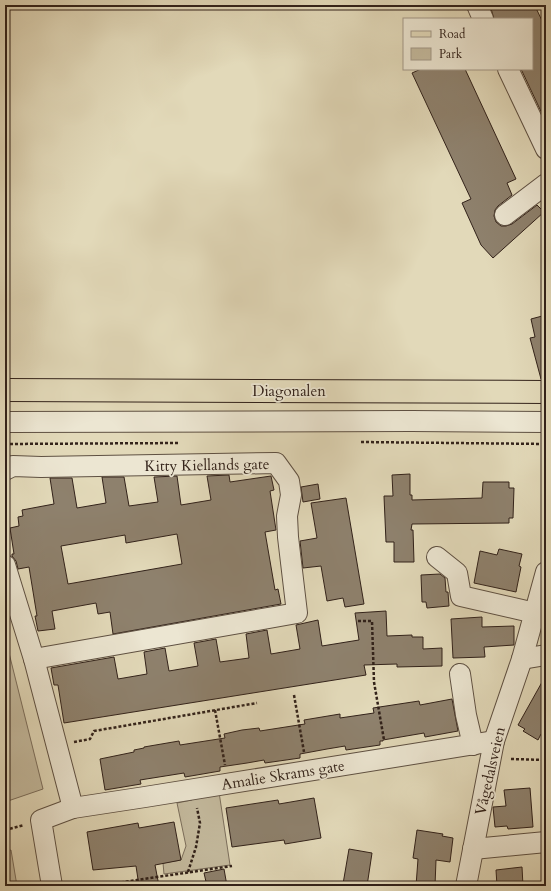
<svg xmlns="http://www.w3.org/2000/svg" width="551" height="891" font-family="Cardo,serif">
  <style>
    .green { fill: #c4ba9e; stroke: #7b6e5c }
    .building { fill: #8e816d; stroke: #32221a; fill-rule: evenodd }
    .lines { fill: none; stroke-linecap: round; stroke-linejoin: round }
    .minor-casing { stroke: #5e5042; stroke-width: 22 }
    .major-casing { stroke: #32221a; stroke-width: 24 }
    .path { stroke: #32221a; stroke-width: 2.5; stroke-dasharray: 3 2; stroke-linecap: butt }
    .minor { stroke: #ece6d2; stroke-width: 20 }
    .major { stroke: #e2d9b9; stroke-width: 22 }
    .labels { text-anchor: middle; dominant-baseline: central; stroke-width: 3.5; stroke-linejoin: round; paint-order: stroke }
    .street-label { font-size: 15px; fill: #32221a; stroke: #ece6d2 }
  </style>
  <rect width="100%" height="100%" fill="#e2d9b9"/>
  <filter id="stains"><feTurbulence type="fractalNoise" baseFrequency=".005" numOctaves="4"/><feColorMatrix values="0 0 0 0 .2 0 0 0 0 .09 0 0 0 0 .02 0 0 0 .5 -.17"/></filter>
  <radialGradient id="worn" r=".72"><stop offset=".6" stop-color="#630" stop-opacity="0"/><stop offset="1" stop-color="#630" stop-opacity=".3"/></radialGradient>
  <g class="green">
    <polygon points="5,637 43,789 5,802"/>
    <polygon points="219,792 230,865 164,874 163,863 181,860 186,846 177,803 192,800 192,796"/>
    <polygon points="11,850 17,886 5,886 5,851"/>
  </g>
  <g class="building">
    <polygon points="490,5 535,6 546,29 546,122 521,69 532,69 532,19 494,19"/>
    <polygon points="421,69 465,69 516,179 507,183 512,195 498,206 495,210 494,216 496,222 501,226 506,226 512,224 537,205 544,212 493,258 481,245 462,203 471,199 412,73"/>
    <polygon points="546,315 546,380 541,379 530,338 535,337 531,319"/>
    <polygon points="410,474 410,495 412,495 412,500 482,498 483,482 509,482 509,488 514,488 513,518 509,518 509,523 412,524 411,530 413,530 414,562 394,562 394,542 386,542 384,496 393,496 392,475"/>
    <path d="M 229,475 L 230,482 L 271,476 L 274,490 L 270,491 L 276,530 L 265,532 L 275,590 L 278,589 L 281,604 L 113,634 L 110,612 L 98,614 L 96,603 L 52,611 L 55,629 L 38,631 L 35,616 L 37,616 L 29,567 L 18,569 L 16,561 L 12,556 L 12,554 L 14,554 L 10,528 L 19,526 L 18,517 L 23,516 L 22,510 L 54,504 L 50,478 L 72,478 L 77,508 L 106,503 L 102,477 L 124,477 L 129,506 L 158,502 L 154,477 L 177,476 L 181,505 L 211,500 L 207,476 ZM 177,534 L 182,564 L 68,584 L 61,546 L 125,535 L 126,543 Z"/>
    <polygon points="318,484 320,499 303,502 301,487"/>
    <polygon points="346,498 364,604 345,607 343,598 327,601 321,566 303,568 300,541 317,538 311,503"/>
    <polygon points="499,549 522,554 519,566 521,567 516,592 474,583 480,551 497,555"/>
    <polygon points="440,574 445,578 446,592 448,592 449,606 427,608 426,602 422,602 421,575"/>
    <polygon points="386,611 387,636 412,635 412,637 423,637 423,649 442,648 442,666 397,667 397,664 364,665 366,675 64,723 58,685 54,685 51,668 114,657 118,679 147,674 144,652 165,648 169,671 198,666 194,643 216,639 220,662 249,658 246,634 267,630 271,654 300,649 296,625 318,620 322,646 359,640 355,613"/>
    <polygon points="482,617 482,627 514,626 514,645 484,647 485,657 453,658 451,619"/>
    <polygon points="546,675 546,736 541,734 538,740 523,731 525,729 518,725"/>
    <polygon points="452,699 458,731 425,737 424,733 383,740 383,741 380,741 380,745 346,750 345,746 327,749 300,754 300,758 265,763 264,760 247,763 220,767 220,771 185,777 184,773 140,780 141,784 105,790 100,759 134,752 134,750 144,748 144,747 179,741 180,745 225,738 224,734 242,730 259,728 260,731 305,724 304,720 340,714 340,718 374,713 373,708 419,701 420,705"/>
    <polygon points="530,788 533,827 508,829 507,826 495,827 493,807 506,806 504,790"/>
    <polygon points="314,798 321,838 285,844 284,840 232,847 226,808 278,800 279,804"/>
    <polygon points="174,822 181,860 155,865 159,886 139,886 136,866 93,870 87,832 138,823 139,828"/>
    <polygon points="417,830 443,834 442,836 453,838 450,862 436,860 435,886 416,886 418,859 413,858"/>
    <polygon points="349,849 372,853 367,886 343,884"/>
    <polygon points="522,867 523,886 497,886 496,870"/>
    <polygon points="224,869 227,886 207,886 204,873"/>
  </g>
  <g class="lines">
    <defs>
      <g id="minor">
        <polyline points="477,5 483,19"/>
        <polyline points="508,69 546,149"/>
        <polyline points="505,215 546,184"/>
        <polyline points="5,422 411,421 546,422"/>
        <polyline points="5,470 13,466 41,467 276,463 289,481 291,495 287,516 288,537 297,613 34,659"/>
        <polyline points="437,557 457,573 461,596 535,613"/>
        <polyline points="5,565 34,659 73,808 41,820 52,886"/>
        <polyline points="522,659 546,655"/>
        <polyline points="460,674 466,715 473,745"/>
        <polyline points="73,808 145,797 494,741"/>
        <polyline points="473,849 546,842"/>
        <polyline points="466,886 494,741 522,659 546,572"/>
      </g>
      <polyline id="major" points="5,390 546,392"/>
    </defs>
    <use href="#minor" class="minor-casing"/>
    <use href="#major" class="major-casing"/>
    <g class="path">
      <polyline points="361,442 546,444"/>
      <polyline points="5,444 180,443"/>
      <polyline points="358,621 372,621 374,682 384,740"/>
      <polyline points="294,695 304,752"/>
      <polyline points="215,710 225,765"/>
      <polyline points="74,742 90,739 94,731 257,703"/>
      <polyline points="511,759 546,760"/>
      <polyline points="5,830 24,825"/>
      <polyline points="188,872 196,847 200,823 197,808"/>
      <polyline points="96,886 232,866"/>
    </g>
    <use href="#minor" class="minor"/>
    <use href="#major" class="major"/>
  </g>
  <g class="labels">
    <g class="street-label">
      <text x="289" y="391">Diagonalen</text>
      <text transform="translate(207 465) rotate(-1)">Kitty Kiellands gate</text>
      <text transform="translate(490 771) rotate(-77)">Vågedalsveien</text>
      <text transform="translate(283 775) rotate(-9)">Amalie Skrams gate</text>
    </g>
  </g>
  <rect width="551" height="891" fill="none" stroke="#e2d9b9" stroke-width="20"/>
  <rect x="6" y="6" width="539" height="879" fill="none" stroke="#32221a" stroke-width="2"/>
  <rect x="10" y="10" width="531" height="871" fill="none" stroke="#32221a"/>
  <rect x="403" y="18" width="130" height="52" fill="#ece6d2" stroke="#a29888"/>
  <rect x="411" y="31" width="20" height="6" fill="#e2d9b9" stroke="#a29888"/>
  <text x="439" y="38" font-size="12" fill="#32221a">Road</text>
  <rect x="411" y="48" width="20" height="12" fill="#c4ba9e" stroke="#a29888"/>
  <text x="439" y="58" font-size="12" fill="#32221a">Park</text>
  <rect width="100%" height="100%" filter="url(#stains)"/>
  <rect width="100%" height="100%" fill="url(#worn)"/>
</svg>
